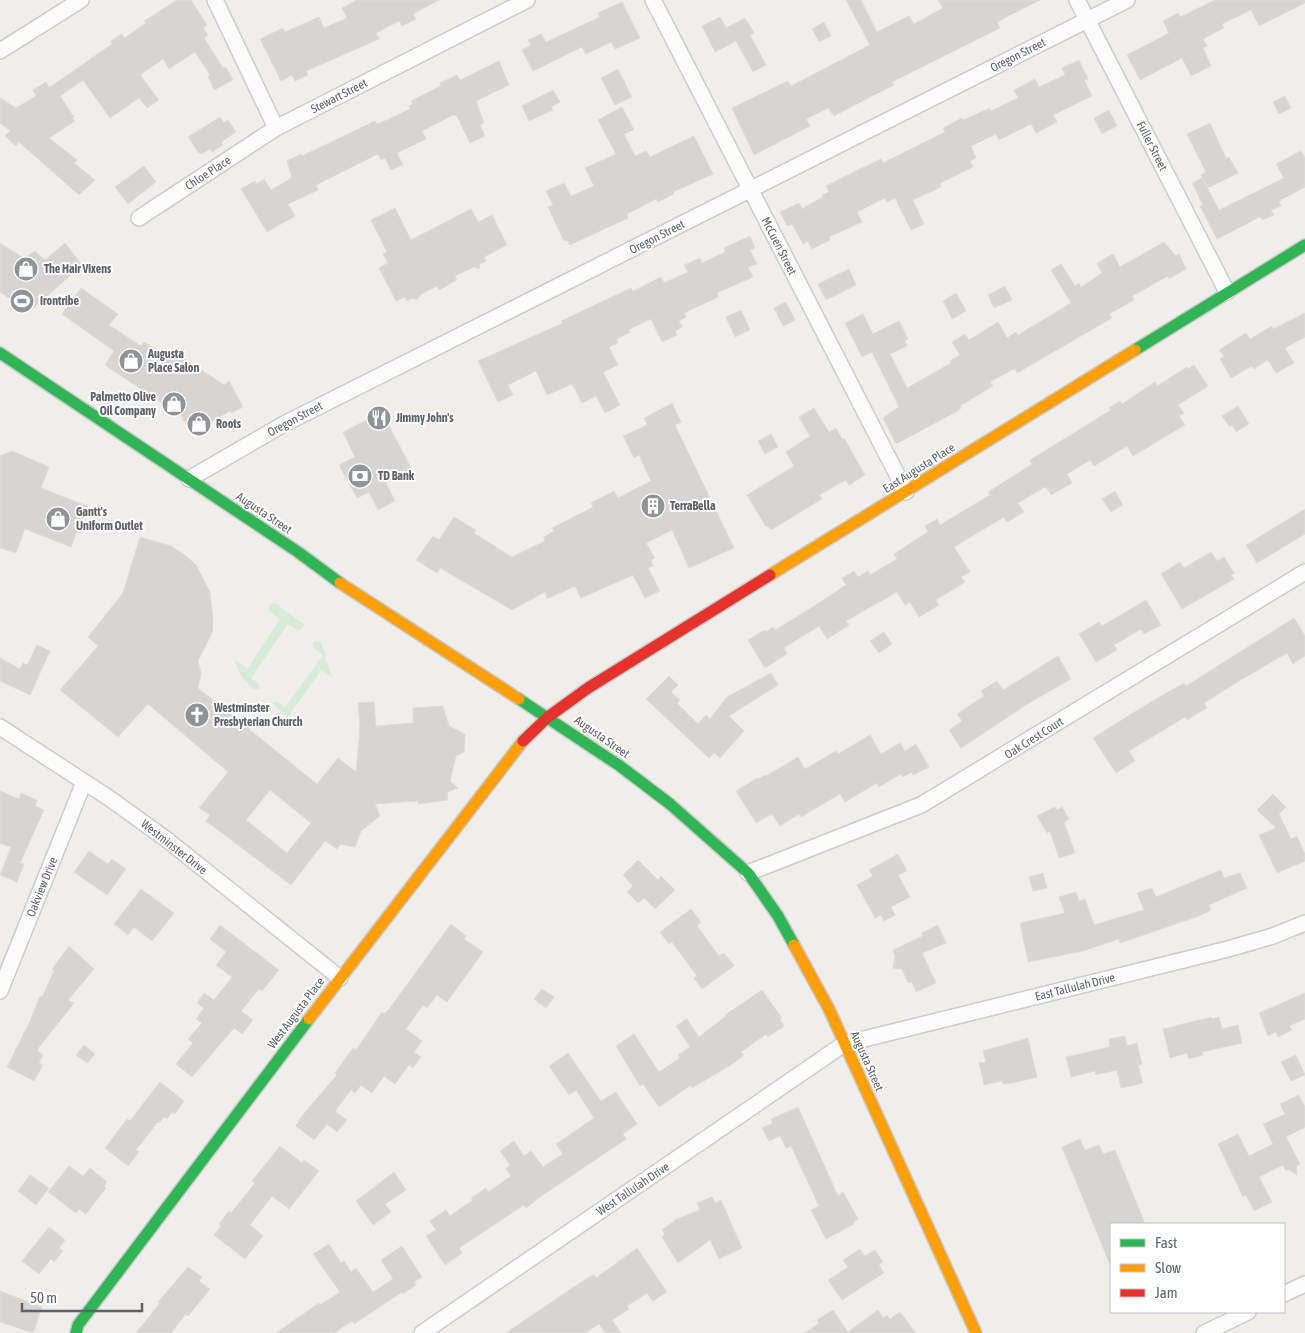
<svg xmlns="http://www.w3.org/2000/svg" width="1305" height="1333" font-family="'Asap Condensed',sans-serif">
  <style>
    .green { fill: #d8ebd6 }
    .building { fill: #d6d5d3; stroke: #deddd9; fill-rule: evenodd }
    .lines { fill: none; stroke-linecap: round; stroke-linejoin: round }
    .street-casing { stroke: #cbcccc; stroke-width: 18 }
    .fast-casing { stroke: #cacacb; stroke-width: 14 }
    .slow-casing { stroke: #cacacb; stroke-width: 14 }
    .jam-casing { stroke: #cacacb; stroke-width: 14 }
    .street { stroke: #fdfcfc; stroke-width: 15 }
    .fast { stroke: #30b455; stroke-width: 11 }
    .slow { stroke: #ff9f0a; stroke-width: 11 }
    .jam { stroke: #e5322d; stroke-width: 11 }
    .labels { text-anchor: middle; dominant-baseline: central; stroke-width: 4; stroke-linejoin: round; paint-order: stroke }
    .street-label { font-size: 12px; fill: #5f6368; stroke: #fff }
    .poi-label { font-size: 12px; font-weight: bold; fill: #5f6368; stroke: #fff; text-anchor: start }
  </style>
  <rect width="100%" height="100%" fill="#efeeea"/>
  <g class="green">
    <polygon points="275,603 305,625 299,631 288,624 251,678 260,685 259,689 253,689 241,676 235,661 248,668 280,619 269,611 269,605"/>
    <polygon points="316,641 321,642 332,677 321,670 288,717 272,703 276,701 285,707 323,655 313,647 313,643"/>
  </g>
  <g class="building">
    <polygon points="177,0 191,0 207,25 203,28 208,35 204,38 223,68 226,67 233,80 214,90 208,76 210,75 195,52 169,69 163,59 140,75 159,100 147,108 139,98 110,118 83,80 60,96 74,117 72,118 75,121 49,138 77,160 74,163 95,180 79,195 19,142 16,146 5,136 10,131 0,123 0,98 16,108 36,96 33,90 46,82 49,87 53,85 112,44 111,41 121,34 125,38 146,23 144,21"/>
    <polygon points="357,0 439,0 413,14 416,19 402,26 399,21 376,33 379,39 306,71 308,75 295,81 292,75 281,81 260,39 283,28 285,32 319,17 324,28 347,18 342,8"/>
    <polygon points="846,0 861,0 877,32 909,16 914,24 943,8 938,0 1040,0 997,22 1000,28 892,82 894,85 855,105 834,116 828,108 806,119 810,126 754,155 732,108 788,81 791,86 870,45"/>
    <polygon points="1215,0 1305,0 1305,3 1259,26 1251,10 1222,24 1224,28 1203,39 1207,46 1203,48 1211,66 1191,76 1182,58 1140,80 1127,55 1169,33 1163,21 1178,13 1180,17"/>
    <polygon points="622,2 640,38 615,49 611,42 586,54 582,47 533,71 522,50 531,45 528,40 541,34 546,42 600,17 598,13"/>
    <polygon points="720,17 726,28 745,18 754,33 750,35 766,65 753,72 736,41 715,52 702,26"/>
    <polygon points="824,22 831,36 819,42 812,29"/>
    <polygon points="1079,60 1088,79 1084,80 1092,96 1053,115 1057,122 1036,133 1031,124 999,140 996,134 971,146 976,158 970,161 973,167 940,183 941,187 913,200 924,224 911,230 895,198 887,202 885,198 857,212 862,222 829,237 830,240 812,249 808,241 803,244 792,224 787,226 780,212 799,203 802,209 823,197 822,195 829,192 826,186 860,169 881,159 883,163 945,132 943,128 962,118 963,120 990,108 991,111 1018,98 1014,90 1035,79 1039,87 1065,75 1062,68"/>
    <polygon points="499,61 509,85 476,101 484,123 480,125 485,136 470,143 457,116 453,115 422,131 426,139 397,153 403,165 391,170 385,158 381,160 378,154 316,185 318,190 288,204 295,216 267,232 241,189 255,181 256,184 264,179 271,190 292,178 287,161 301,154 302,156 375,121 377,124 387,120 410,109 409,106 413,104 411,101 441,86 440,83 457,75 460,80"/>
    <polygon points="618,69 632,97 615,105 601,78"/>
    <polygon points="553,90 560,102 551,107 553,110 529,121 522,106"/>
    <polygon points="1285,96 1291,108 1279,114 1273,102"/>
    <polygon points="622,107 634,130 624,134 635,156 646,151 650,157 694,136 713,174 673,192 674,194 658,202 656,199 627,214 628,218 570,245 567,240 564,241 548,207 553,205 546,191 564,183 571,196 594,186 585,168 616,154 598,120"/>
    <polygon points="1109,110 1117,126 1102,134 1094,118"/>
    <polygon points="220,117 224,123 228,120 236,132 221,142 223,145 212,152 210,149 202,154 199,153 188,137"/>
    <polygon points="1210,123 1226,158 1229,157 1238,173 1208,188 1201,175 1206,172 1187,134"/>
    <polygon points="1301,151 1305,158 1305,187 1279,201 1281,206 1271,210 1274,215 1262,220 1260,217 1217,239 1200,206 1203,205 1192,183 1202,178 1219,210 1284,178 1276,164"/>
    <polygon points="144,166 156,182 128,204 115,187"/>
    <polygon points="395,208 411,240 471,209 478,222 492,215 507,245 484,257 486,261 480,264 479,269 474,267 455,276 457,280 439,290 437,286 420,295 417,300 413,298 407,301 405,297 396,301 379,268 388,263 383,254 387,252 371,220"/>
    <polygon points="750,236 755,248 750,250 757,264 748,267 753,277 717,293 718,297 684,313 686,317 679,321 682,327 675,331 677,335 662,342 651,319 628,330 630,332 617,339 618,343 609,347 618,365 603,372 620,405 605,413 596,396 582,403 572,384 547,395 536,371 508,385 513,395 498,402 478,361 563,323 561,321 631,288 633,291 661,277 664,283 688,272 684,265 700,258 702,263 725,252 724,248"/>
    <polygon points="1164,242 1176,256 1179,254 1186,269 1169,279 1168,276 1132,296 1134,300 1109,314 1112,318 1017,373 1015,369 1012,370 990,382 993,386 960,406 961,408 956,412 896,444 883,418 899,407 872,352 862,357 845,323 863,314 873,334 899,321 908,339 905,341 907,346 890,354 907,388 951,363 950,361 960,355 952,342 965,334 969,340 998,322 1007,338 1016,332 1018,335 1071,303 1051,270 1061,264 1075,286 1079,283 1081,287 1102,273 1097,263 1113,254 1120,267"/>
    <polygon points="0,243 24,258 35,251 45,260 65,243 82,265 29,312 0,292"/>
    <polygon points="849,269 856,285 826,300 818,284"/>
    <polygon points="1005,286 1012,300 994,308 988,295"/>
    <polygon points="81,288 118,314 109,325 141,346 144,342 170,358 174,352 224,385 229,381 243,407 232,413 230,411 197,430 182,419 184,418 105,365 114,351 62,314"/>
    <polygon points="956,293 966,311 952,319 943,301"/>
    <polygon points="786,302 795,320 783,326 774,308"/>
    <polygon points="741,310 750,330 735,337 726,317"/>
    <polygon points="1305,313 1305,337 1285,348 1294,363 1276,373 1268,360 1254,369 1252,366 1231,378 1220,359 1224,356 1219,350 1246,333 1250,339 1272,326 1273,329"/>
    <polygon points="1194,365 1208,386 1178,405 1184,413 1179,416 1185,425 1133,456 1127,446 1094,466 1090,460 1067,474 1072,483 1051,495 1046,487 1043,488 1018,503 1024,512 1007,522 1004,517 954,547 970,572 961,577 965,582 936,600 939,605 919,617 910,602 905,605 897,592 846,621 849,625 827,639 819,626 784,648 787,654 765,668 748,640 765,630 766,632 773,627 775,630 808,610 846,585 842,578 854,571 858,577 868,571 870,575 897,559 894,554 928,532 925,526 937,519 940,525 990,495 988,492 1032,464 1030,460 1111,410 1109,408 1120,401 1122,404 1155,382 1157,386 1187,367 1188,369"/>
    <polygon points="672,403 681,422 675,425 734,548 689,568 672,530 646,543 655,558 651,560 653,566 648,568 660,591 645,598 633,575 581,598 575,586 547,599 545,592 512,610 440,568 437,573 416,560 433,536 439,540 454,517 476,530 474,533 512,557 545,541 544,537 554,531 552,528 593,507 591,503 614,491 618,498 651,481 639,455 634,458 623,436 647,425 644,418"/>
    <polygon points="1238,406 1249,424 1236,432 1232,425 1230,427 1222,416"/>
    <polygon points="814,408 829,432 836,428 842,439 844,438 865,475 849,485 846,480 819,495 822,499 771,530 768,526 766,527 747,495 794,466 786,452 810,436 799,417"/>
    <polygon points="382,412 412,470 386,483 395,501 378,510 369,492 357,498 339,465 355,457 343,432"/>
    <polygon points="771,434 778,447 765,454 758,441"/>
    <polygon points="12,451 49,467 41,488 87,506 71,547 25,529 16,553 0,548 0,456"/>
    <polygon points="1115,491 1123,505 1111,512 1102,499"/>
    <polygon points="1305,509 1305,534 1257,563 1246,545"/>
    <path d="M 140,537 L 171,546 L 185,555 L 196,565 L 210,592 L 213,620 L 212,633 L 198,661 L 201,674 L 198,688 L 317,784 L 338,758 L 356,772 L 360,727 L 358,703 L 374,702 L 376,726 L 413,723 L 413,708 L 443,706 L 449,726 L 465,734 L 464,752 L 456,756 L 450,781 L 458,788 L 447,792 L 448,800 L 418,804 L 418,801 L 375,804 L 380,816 L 361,831 L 355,847 L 341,844 L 337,849 L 325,841 L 291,885 L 206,821 L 210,815 L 199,808 L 228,772 L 148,704 L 118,737 L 60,690 L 98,646 L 88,637 L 123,593 ZM 270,790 L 311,823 L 287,853 L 246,820 Z"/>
    <polygon points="1211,552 1217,561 1224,557 1234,573 1231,575 1234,579 1182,609 1161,574 1180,562 1184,568"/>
    <polygon points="1146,600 1161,625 1144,634 1141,629 1114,645 1117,650 1096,662 1079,634 1099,622 1102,626"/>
    <polygon points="1294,618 1305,636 1305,656 1293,664 1287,653 1239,681 1204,703 1207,708 1187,720 1185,717 1129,751 1135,761 1116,773 1093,738 1149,703 1184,683 1186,686"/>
    <polygon points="884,632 892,644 879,653 870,641"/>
    <polygon points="37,645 50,651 30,695 0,681 0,658 20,669 23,663 27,665"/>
    <polygon points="1058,656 1071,679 1029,703 961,748 949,730 962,721 957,714 984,696 981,691 997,681 1003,690"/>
    <polygon points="771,673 778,685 729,716 744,731 720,758 714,753 709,758 646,699 669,676 678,685 671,692 680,700 677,703 698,724 706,715 710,719 727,697"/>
    <polygon points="870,735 881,754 900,743 905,751 916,744 929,767 913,775 912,772 903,777 901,774 879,787 877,783 845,802 840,794 801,817 799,814 780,826 772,814 756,823 736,791 757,778 758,779 765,775 766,776 798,757 805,769 836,751 838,754"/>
    <polygon points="0,791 19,799 21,793 37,800 35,806 44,810 20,863 24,864 17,882 0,875 11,847 0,843"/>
    <polygon points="1273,794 1286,807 1279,814 1291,839 1297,836 1305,854 1305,861 1277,873 1259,835 1276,828 1257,810"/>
    <polygon points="1055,807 1057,810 1062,807 1069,819 1064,822 1075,853 1059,858 1050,831 1047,833 1037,816"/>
    <polygon points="89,851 108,864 112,859 126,869 107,895 74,872"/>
    <polygon points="898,854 907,871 898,875 910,897 891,907 895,915 884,921 881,915 875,918 857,885 873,876 869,870"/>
    <polygon points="638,860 658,880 661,876 675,890 655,909 644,898 638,903 627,892 633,886 623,875"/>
    <polygon points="1221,870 1224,878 1240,873 1247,888 1209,905 1211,910 1199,916 1120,943 1119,939 1083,951 1028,962 1020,923 1065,913 1059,897 1076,892 1079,901 1085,899 1094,925 1144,910 1137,893 1152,888 1156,897"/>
    <polygon points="1043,873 1047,888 1033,891 1029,877"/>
    <polygon points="141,889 174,913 152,941 134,927 128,935 114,924"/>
    <polygon points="691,909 701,922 697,926 719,956 724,953 734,966 702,989 694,978 697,976 672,942 669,944 660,932"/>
    <polygon points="451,924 466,936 464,939 483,952 447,1002 437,995 427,1008 423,1005 406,1029 422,1041 414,1052 421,1057 413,1068 409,1065 395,1084 384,1076 372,1093 361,1085 355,1093 351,1090 335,1111 347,1120 337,1132 327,1124 314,1140 296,1126 301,1117 337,1075 335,1073 353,1048 356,1050 382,1012 384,1014 390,1008"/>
    <polygon points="220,925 279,970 262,991 259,989 241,1011 253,1020 242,1034 234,1028 192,1077 176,1064 193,1043 188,1039 202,1023 196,1019 204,1008 197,1003 204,993 214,1000 232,977 216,965 226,952 210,939"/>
    <polygon points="938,925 946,943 922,953 936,983 916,992 912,982 908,983 902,969 893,968 895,956 893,950 923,936 922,933"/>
    <polygon points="69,946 94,969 68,1000 74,1003 37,1050 43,1055 39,1063 43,1065 34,1081 7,1067 31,1019 40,996 42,997 54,971 52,969"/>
    <polygon points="542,989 554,997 546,1008 534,999"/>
    <polygon points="762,990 782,1018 780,1020 784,1026 768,1037 766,1034 741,1052 744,1055 731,1065 692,1088 691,1085 659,1107 643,1084 640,1086 616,1046 634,1034 659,1072 680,1058 678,1055 690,1047 676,1026 687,1019 699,1037 726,1016 725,1015"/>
    <polygon points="1305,993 1305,1019 1289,1026 1292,1030 1278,1037 1276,1032 1268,1036 1259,1013"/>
    <polygon points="1211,1017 1212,1019 1219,1017 1222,1029 1238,1025 1242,1043 1202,1052 1203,1055 1189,1059 1187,1053 1170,1058 1163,1029"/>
    <polygon points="1125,1036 1127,1046 1137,1043 1142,1064 1138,1065 1143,1083 1121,1088 1117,1070 1096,1075 1095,1071 1071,1077 1066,1057 1110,1047 1109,1039"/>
    <polygon points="1028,1038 1037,1077 1013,1083 1003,1084 1002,1081 984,1085 979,1063 986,1062 983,1051"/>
    <polygon points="84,1045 95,1054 87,1063 76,1055"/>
    <polygon points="568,1053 601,1101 616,1092 637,1124 623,1134 626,1139 540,1197 526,1208 524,1205 459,1248 462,1253 445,1265 426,1236 436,1230 430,1221 446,1210 450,1216 473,1200 471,1198 486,1188 488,1192 511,1176 506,1169 510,1165 500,1151 514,1141 524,1156 531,1151 543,1167 563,1154 556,1144 594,1118 576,1090 569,1095 549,1066"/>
    <polygon points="1296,1055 1305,1075 1291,1081 1281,1062"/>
    <polygon points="160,1082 184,1101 175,1114 172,1112 167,1119 164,1117 159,1123 158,1122 136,1150 139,1152 128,1166 105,1148 127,1119 130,1121"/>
    <polygon points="1299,1095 1305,1107 1305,1127 1286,1137 1300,1164 1296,1166 1297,1175 1288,1169 1286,1171 1283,1165 1259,1177 1272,1202 1254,1211 1246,1195 1243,1197 1218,1144 1238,1134 1249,1156 1273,1144 1263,1124 1285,1114 1280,1104"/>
    <polygon points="798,1107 838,1196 843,1192 858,1219 853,1222 854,1224 826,1239 811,1210 819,1206 791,1146 786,1148 780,1136 769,1141 762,1128 773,1123 771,1119"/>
    <polygon points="1080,1139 1085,1150 1099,1145 1103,1154 1115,1150 1145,1224 1111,1224 1111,1267 1062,1147"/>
    <polygon points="280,1146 302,1163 304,1160 319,1171 289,1209 272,1196 250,1225 263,1236 245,1259 214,1235 221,1226 219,1224 229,1211 231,1213 255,1183 252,1181"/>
    <polygon points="69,1166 83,1176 90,1168 107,1182 104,1186 106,1188 86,1214 79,1209 76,1213 48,1192"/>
    <polygon points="394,1172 406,1190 385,1204 391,1212 373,1225 356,1201"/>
    <polygon points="30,1175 49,1188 36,1205 18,1191"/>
    <polygon points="712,1197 715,1203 721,1200 742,1248 719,1259 710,1240 678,1263 662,1237 665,1234 662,1230 677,1219 700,1210 697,1203"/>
    <polygon points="49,1227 65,1240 59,1248 63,1251 54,1262 51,1259 39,1274 22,1261"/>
    <polygon points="329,1244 341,1263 344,1261 351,1272 356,1268 373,1292 393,1279 381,1260 402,1246 422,1277 414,1282 416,1285 403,1294 402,1292 354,1324 352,1321 334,1333 276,1333 319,1303 320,1305 340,1292 313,1254"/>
    <polygon points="637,1248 667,1292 653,1301 647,1293 627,1306 629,1309 612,1320 621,1333 605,1333 599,1324 585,1333 506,1333 587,1278 594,1275 596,1278"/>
    <polygon points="860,1249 865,1256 875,1250 883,1262 879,1265 884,1273 842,1300 828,1280 848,1267 843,1260"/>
    <polygon points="188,1267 202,1277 199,1281 210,1289 198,1304 188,1316 186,1314 171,1333 136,1333 160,1303 158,1302"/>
    <polygon points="0,1291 42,1307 33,1333 0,1322"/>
    <polygon points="833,1310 848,1332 878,1310 883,1318 887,1315 890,1319 900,1312 916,1333 805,1333 819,1323 817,1320"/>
  </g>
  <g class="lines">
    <defs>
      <g id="street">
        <polyline points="215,0 276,128"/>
        <polyline points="653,0 906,492"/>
        <polyline points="1077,0 1227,292"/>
        <polyline points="0,51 81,0"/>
        <polyline points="139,218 276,128 527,0"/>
        <polyline points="189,479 284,424 1127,0"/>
        <polyline points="0,727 109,798 166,839 340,978"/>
        <polyline points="748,873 921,805 1305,572"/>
        <polyline points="0,991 84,782"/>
        <polyline points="1284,1294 1305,1284"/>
        <polyline points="422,1333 844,1044 1228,949 1273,936 1305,923"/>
        <polyline points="1204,1333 1248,1312"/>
      </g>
      <g id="fast">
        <polyline points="1135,350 1305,245"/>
        <polyline points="0,353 298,552 340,583"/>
        <polyline points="519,699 620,766 670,804 748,873 778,916 794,945"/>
        <polyline points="76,1333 78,1325 309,1019"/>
      </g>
      <g id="slow">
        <polyline points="770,575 1135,350"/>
        <polyline points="340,583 519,699"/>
        <polyline points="794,945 829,1009 976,1333"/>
        <polyline points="309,1019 523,741"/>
      </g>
      <polyline id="jam" points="523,741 548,717 588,688 770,575"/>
    </defs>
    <use href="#street" class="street-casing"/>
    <use href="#fast" class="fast-casing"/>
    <use href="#slow" class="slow-casing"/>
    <use href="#jam" class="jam-casing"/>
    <use href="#street" class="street"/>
    <use href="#fast" class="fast"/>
    <use href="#slow" class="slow"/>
    <use href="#jam" class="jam"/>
  </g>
  <defs>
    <symbol id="shop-disc" viewBox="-11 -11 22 22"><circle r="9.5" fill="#919496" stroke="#fff"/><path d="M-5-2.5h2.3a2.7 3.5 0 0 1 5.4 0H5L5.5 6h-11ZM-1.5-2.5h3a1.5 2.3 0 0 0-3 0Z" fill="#fff"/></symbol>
    <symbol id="stadium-disc" viewBox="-11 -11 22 22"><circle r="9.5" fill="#919496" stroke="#fff"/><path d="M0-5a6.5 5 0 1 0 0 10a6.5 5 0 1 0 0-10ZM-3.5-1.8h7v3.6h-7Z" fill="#fff"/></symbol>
    <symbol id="restaurant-disc" viewBox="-11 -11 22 22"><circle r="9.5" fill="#919496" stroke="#fff"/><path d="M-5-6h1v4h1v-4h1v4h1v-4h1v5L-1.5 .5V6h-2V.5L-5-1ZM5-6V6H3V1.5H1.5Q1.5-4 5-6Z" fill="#fff"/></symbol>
    <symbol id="bank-disc" viewBox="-11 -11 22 22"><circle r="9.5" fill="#919496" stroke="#fff"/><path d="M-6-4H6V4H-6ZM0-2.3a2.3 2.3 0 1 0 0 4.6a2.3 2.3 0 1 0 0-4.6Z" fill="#fff"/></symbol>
    <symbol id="building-disc" viewBox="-11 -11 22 22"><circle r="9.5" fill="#919496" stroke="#fff"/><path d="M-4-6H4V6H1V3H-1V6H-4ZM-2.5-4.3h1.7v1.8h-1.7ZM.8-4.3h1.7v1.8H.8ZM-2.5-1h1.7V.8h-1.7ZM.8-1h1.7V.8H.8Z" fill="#fff"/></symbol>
    <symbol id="church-disc" viewBox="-11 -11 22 22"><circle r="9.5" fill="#919496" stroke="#fff"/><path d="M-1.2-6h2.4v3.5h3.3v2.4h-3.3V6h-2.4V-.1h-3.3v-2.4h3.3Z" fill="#fff"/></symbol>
  </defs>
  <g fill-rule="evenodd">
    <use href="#shop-disc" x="12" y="255" width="28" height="28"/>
    <use href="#stadium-disc" x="8" y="287" width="28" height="28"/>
    <use href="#shop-disc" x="117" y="347" width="28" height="28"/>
    <use href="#shop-disc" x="160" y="390" width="28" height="28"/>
    <use href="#restaurant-disc" x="365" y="404" width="28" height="28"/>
    <use href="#shop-disc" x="185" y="410" width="28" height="28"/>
    <use href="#bank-disc" x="346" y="462" width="28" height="28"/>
    <use href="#building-disc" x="639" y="492" width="28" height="28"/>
    <use href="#shop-disc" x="44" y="505" width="28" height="28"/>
    <use href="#church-disc" x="183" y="701" width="28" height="28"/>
  </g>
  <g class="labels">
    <g class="street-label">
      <text transform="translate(1018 55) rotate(-27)">Oregon Street</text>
      <text transform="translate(339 96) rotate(-27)">Stewart Street</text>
      <text transform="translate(1152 146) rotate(63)">Fuller Street</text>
      <text transform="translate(208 173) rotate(-33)">Chloe Place</text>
      <text transform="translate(657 237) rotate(-27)">Oregon Street</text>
      <text transform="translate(779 246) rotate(63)">McCuen Street</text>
      <text transform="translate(295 419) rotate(-28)">Oregon Street</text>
      <text transform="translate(919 468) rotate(-32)">East Augusta Place</text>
      <text transform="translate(264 513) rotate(34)">Augusta Street</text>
      <text transform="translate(602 737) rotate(35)">Augusta Street</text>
      <text transform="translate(1034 738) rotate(-32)">Oak Crest Court</text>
      <text transform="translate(174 847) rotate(38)">Westminster Drive</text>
      <text transform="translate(42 887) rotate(-68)">Oakview Drive</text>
      <text transform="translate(1075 987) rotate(-14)">East Tallulah Drive</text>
      <text transform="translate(296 1013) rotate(-53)">West Augusta Place</text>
      <text transform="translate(867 1061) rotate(66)">Augusta Street</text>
      <text transform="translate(633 1189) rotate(-34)">West Tallulah Drive</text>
    </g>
    <g class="poi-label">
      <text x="44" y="269">The Hair Vixens</text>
      <text x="40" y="301">Irontribe</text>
      <text x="148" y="354">Augusta<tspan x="148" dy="14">Place Salon</tspan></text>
      <text x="156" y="397" text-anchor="end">Palmetto Olive<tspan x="156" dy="14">Oil Company</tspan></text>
      <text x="396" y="418">Jimmy John's</text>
      <text x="216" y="424">Roots</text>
      <text x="378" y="476">TD Bank</text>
      <text x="670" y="506">TerraBella</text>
      <text x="76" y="512">Gantt's<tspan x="76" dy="14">Uniform Outlet</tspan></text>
      <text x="214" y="708">Westminster<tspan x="214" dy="14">Presbyterian Church</tspan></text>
    </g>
  </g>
  <rect x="1110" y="1223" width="175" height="90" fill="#ffffff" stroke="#bfc1c3"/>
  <rect x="1120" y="1239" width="25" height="8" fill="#30b455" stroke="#bfc1c3"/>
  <text x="1155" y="1248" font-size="15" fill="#5f6368">Fast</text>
  <rect x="1120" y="1264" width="25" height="8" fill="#ff9f0a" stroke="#bfc1c3"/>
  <text x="1155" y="1273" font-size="15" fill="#5f6368">Slow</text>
  <rect x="1120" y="1289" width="25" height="8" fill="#e5322d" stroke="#bfc1c3"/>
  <text x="1155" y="1298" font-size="15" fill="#5f6368">Jam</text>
  <path d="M22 1303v8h120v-8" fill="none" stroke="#5f6368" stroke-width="2.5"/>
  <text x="30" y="1303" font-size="15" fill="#5f6368" stroke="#ffffff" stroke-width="4" paint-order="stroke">50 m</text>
</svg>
